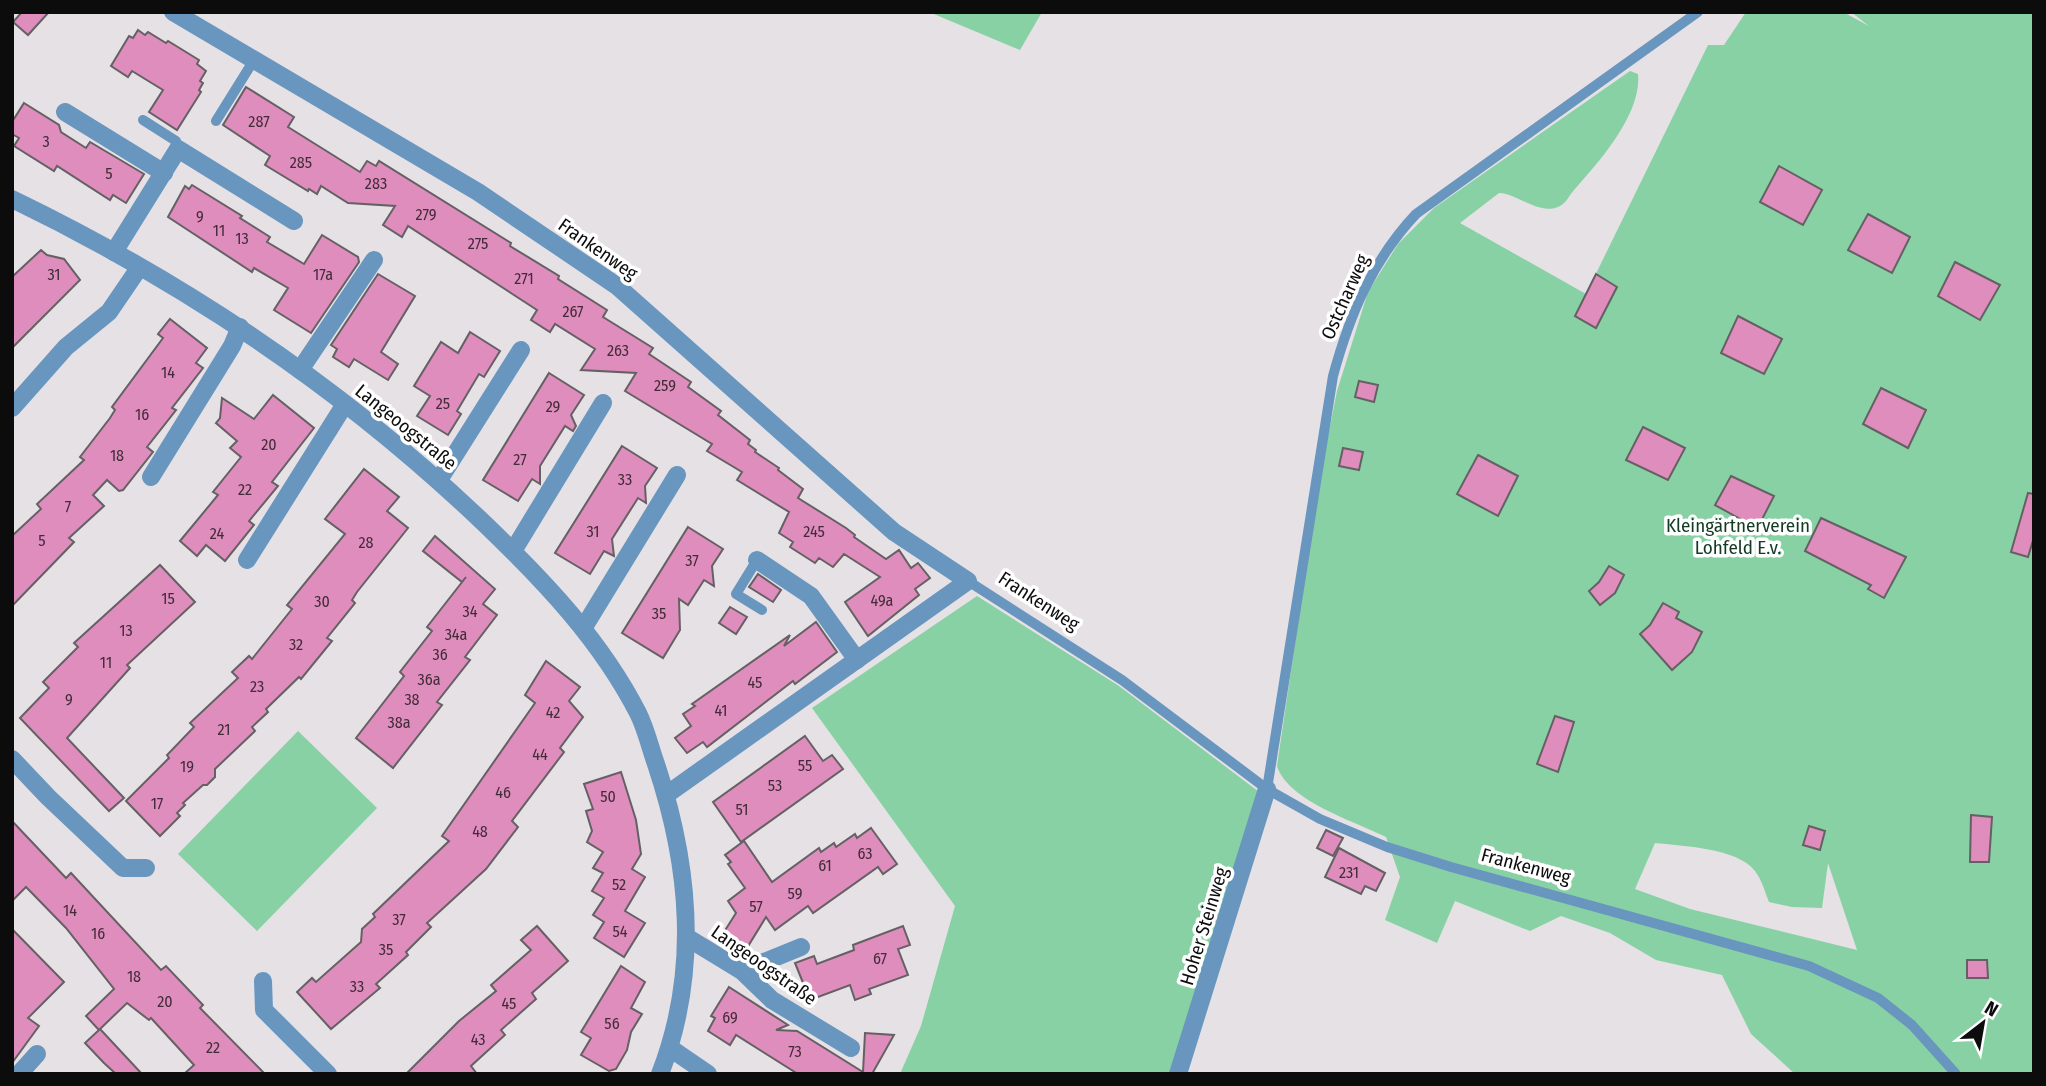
<svg xmlns="http://www.w3.org/2000/svg" width="2046" height="1086" font-family="'Fira Sans Condensed',sans-serif">
  <style>
    .green { fill: #88d1a4; fill-rule: evenodd }
    .building { fill: #df8dbd; stroke: #656063; stroke-width: 2 }
    .lines { fill: none; stroke-linecap: round; stroke-linejoin: round }
    .lane { stroke: #6896bf; stroke-width: 10 }
    .street { stroke: #6896bf; stroke-width: 18 }
    .labels { text-anchor: middle; dominant-baseline: central; stroke-width: 7; stroke-linejoin: round; paint-order: stroke }
    .number-label { font-size: 16px; fill: #422c39 }
    .street-label { font-size: 19px; fill: #0d0c0d; stroke: #fff }
    .park-label { font-size: 19px; fill: #143a24; stroke: #fff }
  </style>
  <rect width="100%" height="100%" fill="#e5e1e5"/>
  <g class="green">
    <polygon points="929,12 1042,12 1020,50"/>
    <path d="M 1746,12 L 1843,12 L 1869,26 L 1851,12 L 2034,12 L 2034,1074 L 1795,1074 L 1751,1034 L 1722,975 L 1656,960 L 1610,933 L 1561,916 L 1530,931 L 1455,901 L 1437,943 L 1385,920 L 1400,877 L 1386,837 C 1354,821 1288,801 1277,766 L 1318,487 L 1337,391 L 1368,292 L 1398,244 L 1434,208 L 1630,71 L 1638,74 C 1642,114 1599,162 1574,190 C 1567,198 1566,205 1555,208 C 1536,213 1518,194 1499,193 L 1460,223 L 1586,294 L 1708,45 L 1724,45 ZM 1655,843 C 1682,846 1738,848 1755,871 C 1762,880 1765,892 1769,902 L 1792,907 L 1822,908 L 1828,863 L 1857,950 L 1690,909 L 1635,889 Z"/>
    <polygon points="977,596 1119,686 1267,798 1181,1074 900,1074 921,1026 955,906 812,708"/>
    <polygon points="298,731 377,808 257,931 178,854"/>
  </g>
  <g class="building">
    <polygon points="22,12 49,12 28,35 13,22"/>
    <polygon points="138,30 145,35 148,32 166,43 168,41 199,60 197,64 206,71 200,81 203,83 199,90 201,92 177,130 149,112 163,90 132,71 128,77 111,66 129,36 133,38"/>
    <polygon points="246,87 294,117 288,127 360,172 367,161 376,166 379,161 511,243 510,246 559,276 558,279 607,310 603,317 653,348 649,354 691,382 688,387 721,411 718,415 750,440 748,444 756,450 755,452 779,468 778,470 803,489 798,498 846,528 855,535 854,537 886,559 899,550 911,568 918,563 930,578 915,589 919,595 868,636 845,602 880,577 844,554 833,567 819,558 815,563 790,547 793,542 779,533 789,512 737,480 742,472 707,451 712,444 625,391 636,373 581,370 595,349 555,324 550,332 531,320 537,310 408,226 402,237 383,225 395,206 348,203 321,186 317,194 309,189 308,191 265,165 270,156 223,125"/>
    <polygon points="24,103 59,125 61,132 86,148 90,142 144,174 126,203 113,195 110,200 57,166 54,171 14,146 19,138 12,134 12,122"/>
    <polygon points="1779,166 1822,190 1803,225 1760,202"/>
    <polygon points="192,185 242,216 240,218 270,237 267,242 304,264 322,235 358,257 359,262 311,333 274,310 288,288 254,268 252,272 168,217 185,186 189,189"/>
    <polygon points="1868,214 1910,237 1892,273 1848,250"/>
    <polygon points="41,250 47,255 64,259 80,280 12,348 12,277"/>
    <polygon points="1955,262 2000,285 1980,320 1938,296"/>
    <polygon points="378,274 415,296 381,352 398,364 388,380 354,359 349,367 333,357 337,349 331,345"/>
    <polygon points="1596,274 1617,287 1596,328 1575,316"/>
    <polygon points="1738,316 1782,339 1764,374 1721,353"/>
    <polygon points="170,319 207,348 196,363 203,368 172,408 176,410 147,447 153,452 123,490 119,491 107,480 93,495 104,506 69,538 74,542 12,606 12,536 41,509 37,504 84,460 80,457 110,418 115,410 112,407 163,338 158,334"/>
    <polygon points="470,332 500,351 484,377 479,374 457,411 461,414 448,435 417,416 430,396 414,386 441,342 458,353"/>
    <polygon points="549,373 584,395 571,415 576,426 573,431 565,426 540,466 540,484 532,479 518,501 483,480"/>
    <polygon points="1359,381 1378,385 1374,402 1355,397"/>
    <polygon points="1881,388 1926,410 1908,448 1863,424"/>
    <polygon points="273,395 314,428 272,482 278,486 249,521 254,525 225,561 206,545 197,556 180,541 218,495 213,492 241,457 230,448 237,441 216,423 220,418 222,398 254,419"/>
    <polygon points="1643,427 1685,448 1668,480 1626,460"/>
    <polygon points="622,446 657,468 645,486 646,503 638,498 612,539 614,556 604,551 590,574 555,553"/>
    <polygon points="1343,448 1363,452 1359,470 1339,466"/>
    <polygon points="1478,455 1518,476 1498,516 1457,494"/>
    <polygon points="364,469 399,497 387,511 408,528 357,592 352,600 355,603 327,638 332,641 301,679 299,677 266,709 268,712 252,727 255,731 215,769 215,777 207,785 203,785 183,803 185,805 177,813 180,816 160,836 126,801 169,758 167,755 194,727 190,723 238,678 232,672 249,656 252,659 292,609 287,605 345,534 325,519"/>
    <polygon points="1731,476 1774,496 1755,533 1739,525 1742,520 1715,505"/>
    <polygon points="2028,493 2034,494 2034,537 2028,557 2011,552"/>
    <polygon points="1821,518 1906,557 1884,598 1868,589 1871,585 1805,551"/>
    <polygon points="688,527 723,549 712,566 714,586 704,580 688,605 679,599 680,630 663,658 622,633"/>
    <polygon points="435,536 495,589 483,604 497,615 465,657 470,660 437,702 442,705 393,768 356,738 404,676 400,672 432,631 427,627 466,577 462,582 423,551"/>
    <polygon points="160,565 195,602 127,665 130,668 67,738 124,798 109,811 20,718 49,688 43,682 78,647 74,643"/>
    <polygon points="1609,566 1624,575 1615,593 1600,605 1589,591 1599,582"/>
    <polygon points="758,574 781,590 773,602 749,587"/>
    <polygon points="1663,603 1679,612 1676,618 1702,632 1692,652 1672,670 1640,634 1650,625"/>
    <polygon points="730,607 747,617 736,634 719,623"/>
    <polygon points="816,622 837,652 795,684 793,681 707,747 703,742 687,753 675,738 691,726 683,714 695,706 692,704 790,635 784,646"/>
    <polygon points="546,661 580,687 569,701 583,717 560,748 564,752 512,821 518,827 486,869 427,923 431,927 406,952 408,955 376,984 380,988 331,1029 297,992 312,978 316,982 361,942 362,929 375,917 373,914 449,841 442,836 535,703 525,695"/>
    <polygon points="1555,716 1574,722 1558,772 1537,764"/>
    <polygon points="805,736 823,761 832,755 843,769 741,842 713,802"/>
    <polygon points="621,772 636,820 641,854 632,869 645,877 625,911 645,923 624,957 594,938 604,922 593,915 604,898 592,891 603,873 593,868 603,852 587,842 592,831 586,811 593,809 584,784"/>
    <polygon points="1971,815 1992,817 1989,862 1970,862"/>
    <polygon points="12,821 66,878 71,873 161,970 166,966 203,1005 200,1008 265,1074 184,1074 194,1065 151,1018 149,1020 127,1003 100,1029 142,1074 116,1074 104,1063 85,1043 99,1030 86,1016 114,989 66,928 26,887 12,901"/>
    <polygon points="1809,826 1825,831 1820,850 1803,845"/>
    <polygon points="871,828 897,864 883,874 878,867 813,913 808,906 775,930 766,917 742,956 725,945 730,937 724,932 736,913 728,901 745,888 728,864 731,862 725,855 744,841 772,882 819,848 821,852 834,843 836,847 855,834 857,838"/>
    <polygon points="1326,830 1343,838 1333,856 1317,848"/>
    <polygon points="1339,848 1385,873 1376,891 1365,886 1361,894 1325,877"/>
    <polygon points="537,926 568,961 532,993 536,999 501,1030 505,1035 471,1066 477,1074 406,1074 459,1021 496,991 491,985 531,950 521,940"/>
    <polygon points="903,926 910,945 898,949 908,975 869,989 871,994 855,1000 850,985 810,1000 795,963 814,956 817,964 854,950 853,945"/>
    <polygon points="12,929 64,982 28,1018 39,1026 12,1063"/>
    <polygon points="1967,960 1987,960 1988,978 1967,978"/>
    <polygon points="621,966 645,982 631,1008 642,1014 631,1032 627,1050 616,1069 609,1071 581,1055 591,1038 581,1032"/>
    <polygon points="729,987 788,1025 776,1030 797,1031 863,1072 865,1033 894,1035 872,1074 798,1074 736,1035 730,1045 708,1031 715,1018 711,1016"/>
  </g>
  <g class="lines">
    <g class="lane">
      <polyline points="143,120 176,141 178,149"/>
      <polyline points="216,121 254,60"/>
      <polyline points="757,560 736,594 762,610"/>
      <polyline points="968,581 1122,680 1267,789 1320,819 1387,847 1451,867 1809,966 1878,998 1912,1025 1956,1074"/>
      <path d="M 1267,789 L 1333,376 C 1350,314 1372,261 1416,214 L 1698,12"/>
    </g>
    <g class="street">
      <polyline points="173,12 478,192 617,286 894,532 968,581 666,795"/>
      <polyline points="65,112 164,173"/>
      <path d="M 12,199 C 186,283 349,393 488,527 C 546,583 601,641 638,713 C 646,729 650,747 656,764 C 690,866 700,971 660,1074"/>
      <polyline points="114,252 178,149 294,221"/>
      <polyline points="300,370 374,260"/>
      <polyline points="12,408 66,347 109,312 139,268"/>
      <polyline points="151,477 232,346 240,327"/>
      <polyline points="439,480 521,350"/>
      <polyline points="513,551 603,403"/>
      <polyline points="247,560 345,404"/>
      <polyline points="757,560 811,596 857,660"/>
      <polyline points="584,627 677,475"/>
      <polyline points="12,759 48,797 123,868 146,868"/>
      <polyline points="688,938 742,971 772,1000 851,1048"/>
      <polyline points="742,971 801,947"/>
      <polyline points="263,981 264,1010 328,1074"/>
      <polyline points="670,1048 708,1074"/>
      <polyline points="19,1074 37,1054"/>
      <polyline points="1178,1074 1267,789"/>
    </g>
  </g>
  <g class="labels">
    <g class="number-label">
      <text x="259" y="121">287</text>
      <text x="46" y="141">3</text>
      <text x="301" y="162">285</text>
      <text x="109" y="173">5</text>
      <text x="376" y="183">283</text>
      <text x="426" y="214">279</text>
      <text x="200" y="216">9</text>
      <text x="219" y="230">11</text>
      <text x="242" y="238">13</text>
      <text x="478" y="243">275</text>
      <text x="54" y="274">31</text>
      <text x="323" y="274">17a</text>
      <text x="524" y="278">271</text>
      <text x="573" y="311">267</text>
      <text x="618" y="350">263</text>
      <text x="168" y="372">14</text>
      <text x="665" y="385">259</text>
      <text x="443" y="403">25</text>
      <text x="553" y="406">29</text>
      <text x="142" y="414">16</text>
      <text x="269" y="444">20</text>
      <text x="117" y="455">18</text>
      <text x="520" y="459">27</text>
      <text x="625" y="479">33</text>
      <text x="245" y="489">22</text>
      <text x="68" y="506">7</text>
      <text x="593" y="531">31</text>
      <text x="814" y="531">245</text>
      <text x="217" y="533">24</text>
      <text x="42" y="540">5</text>
      <text x="366" y="542">28</text>
      <text x="692" y="560">37</text>
      <text x="168" y="598">15</text>
      <text x="882" y="600">49a</text>
      <text x="322" y="601">30</text>
      <text x="470" y="611">34</text>
      <text x="659" y="613">35</text>
      <text x="126" y="630">13</text>
      <text x="456" y="634">34a</text>
      <text x="296" y="644">32</text>
      <text x="440" y="654">36</text>
      <text x="106" y="662">11</text>
      <text x="429" y="679">36a</text>
      <text x="755" y="682">45</text>
      <text x="257" y="686">23</text>
      <text x="69" y="699">9</text>
      <text x="412" y="699">38</text>
      <text x="721" y="710">41</text>
      <text x="553" y="712">42</text>
      <text x="399" y="722">38a</text>
      <text x="224" y="729">21</text>
      <text x="540" y="754">44</text>
      <text x="805" y="765">55</text>
      <text x="187" y="766">19</text>
      <text x="775" y="785">53</text>
      <text x="503" y="792">46</text>
      <text x="608" y="796">50</text>
      <text x="157" y="803">17</text>
      <text x="742" y="809">51</text>
      <text x="480" y="831">48</text>
      <text x="865" y="853">63</text>
      <text x="825" y="865">61</text>
      <text x="1349" y="872">231</text>
      <text x="619" y="884">52</text>
      <text x="795" y="893">59</text>
      <text x="756" y="906">57</text>
      <text x="70" y="910">14</text>
      <text x="399" y="919">37</text>
      <text x="620" y="931">54</text>
      <text x="98" y="933">16</text>
      <text x="386" y="949">35</text>
      <text x="880" y="958">67</text>
      <text x="134" y="976">18</text>
      <text x="357" y="986">33</text>
      <text x="165" y="1001">20</text>
      <text x="509" y="1003">45</text>
      <text x="730" y="1017">69</text>
      <text x="612" y="1023">56</text>
      <text x="478" y="1039">43</text>
      <text x="213" y="1047">22</text>
      <text x="795" y="1051">73</text>
    </g>
    <g class="street-label">
      <text transform="translate(598 249) rotate(35)">Frankenweg</text>
      <text transform="translate(1345 297) rotate(-66)">Ostcharweg</text>
      <text transform="translate(406 427) rotate(39)">Langeoogstraße</text>
      <text transform="translate(1039 601) rotate(33)">Frankenweg</text>
      <text transform="translate(1526 866) rotate(15)">Frankenweg</text>
      <text transform="translate(1204 926) rotate(-73)">Hoher Steinweg</text>
      <text transform="translate(764 965) rotate(35)">Langeoogstraße</text>
    </g>
    <g class="park-label">
      <text x="1738" y="525">Kleingärtnerverein<tspan x="1738" dy="22">Lohfeld E.v.</tspan></text>
    </g>
  </g>
  <rect width="2046" height="1086" fill="none" stroke="#0d0c0d" stroke-width="28"/>
  <g transform="translate(1983 1023) rotate(31)" stroke="#ffffff" stroke-width="5" paint-order="stroke">
  <path d="M0-5L12 26L0 18L-12 26Z" fill="#0d0c0d"/>
  <text y="-10" font-size="19" font-weight="bold" text-anchor="middle" fill="#0d0c0d">N</text>
  </g>
</svg>
